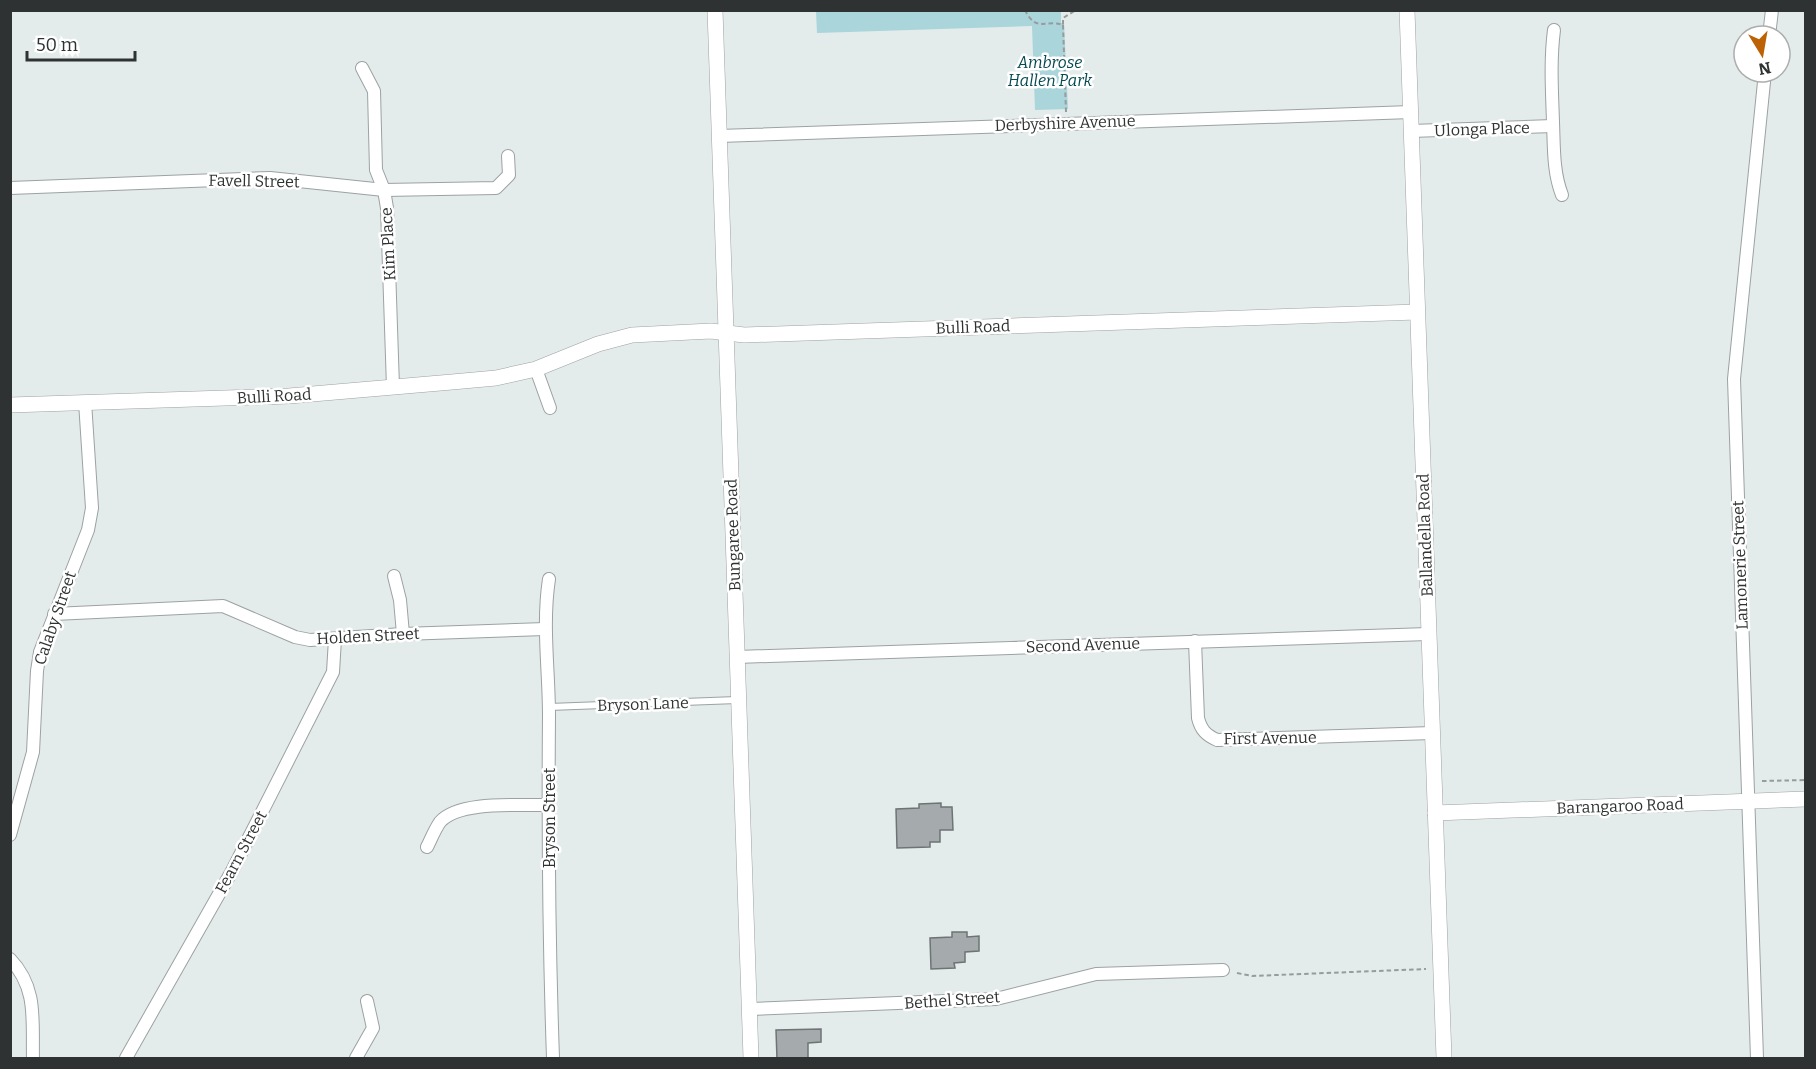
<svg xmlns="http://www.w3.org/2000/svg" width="1816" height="1069" font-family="Bitter,serif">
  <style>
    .green { fill: #a9d5db }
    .building { fill: #a5abac; stroke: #6e7474; stroke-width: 1.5 }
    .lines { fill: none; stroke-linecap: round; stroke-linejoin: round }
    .service-casing { stroke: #9ca2a3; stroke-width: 8 }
    .minor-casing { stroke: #9ca2a3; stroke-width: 14 }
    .tertiary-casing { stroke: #9ca2a3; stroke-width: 16 }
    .path { stroke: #969b9b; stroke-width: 2; stroke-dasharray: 4.5 3; stroke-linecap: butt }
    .service { stroke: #fff; stroke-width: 6 }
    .minor { stroke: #fff; stroke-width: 12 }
    .tertiary { stroke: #fff; stroke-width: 15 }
    .labels { text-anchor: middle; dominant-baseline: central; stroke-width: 5; stroke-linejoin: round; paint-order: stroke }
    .park-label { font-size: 16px; font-style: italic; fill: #064a51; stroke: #fff }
    .street-label { font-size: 16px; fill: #2f3232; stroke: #fff }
  </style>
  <rect width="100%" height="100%" fill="#e4ebeb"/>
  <polygon class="green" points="816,11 1061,11 1061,23 1064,23 1068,109 1035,110 1032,26 817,33"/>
  <g class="building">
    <polygon points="941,803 941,807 952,807 953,830 940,830 940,842 930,842 930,847 897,848 896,809 919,808 919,804"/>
    <polygon points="952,932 967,932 967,937 979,936 979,951 965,952 965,962 954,963 955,968 931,969 930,938 952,937"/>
    <polygon points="821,1029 821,1042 808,1043 808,1059 777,1059 776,1030"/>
  </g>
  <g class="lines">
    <defs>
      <polyline id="service" points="549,707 737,700"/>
      <g id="minor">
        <path d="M 1554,30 C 1550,61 1552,91 1553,122 C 1554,147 1553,172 1562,195"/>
        <polyline points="1769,36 1772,10"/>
        <polyline points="362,68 374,91 376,170 384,190 387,208 393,387"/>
        <polyline points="1411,131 1553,126"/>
        <polyline points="719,136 1411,112"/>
        <polyline points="10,188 270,178 384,190 496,188 509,175 508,156"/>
        <polyline points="536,369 550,408"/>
        <polyline points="394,576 400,600 403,634"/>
        <path d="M 549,579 C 542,625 549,670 549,716 C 548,830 549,944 553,1058"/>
        <polyline points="54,614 223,606 295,637 310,640 403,634 545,629"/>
        <path d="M 1195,641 L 1198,718 C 1201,730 1206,735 1217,740 L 1432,733"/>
        <polyline points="737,657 1428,634"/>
        <polyline points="10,835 33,752 37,671 40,652 88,530 92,508 85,402"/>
        <path d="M 427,847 C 431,839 435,829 440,822 C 459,800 521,806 548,805"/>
        <path d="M 10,959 C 38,988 32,1021 33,1058"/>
        <polyline points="750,1009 996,999 1096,974 1223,970"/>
        <polyline points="126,1058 232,871 333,672 335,639"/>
        <polyline points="356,1058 373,1028 367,1001"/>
        <polyline points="1757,1058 1734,379 1765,72"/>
      </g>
      <g id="tertiary">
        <polyline points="715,10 751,1058"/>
        <polyline points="1407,10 1444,1058"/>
        <polyline points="10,405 289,396 452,382 496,378 536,369 598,344 632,335 711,331 744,335 1417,312"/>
        <polyline points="1435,813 1806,799"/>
      </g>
    </defs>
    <use href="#service" class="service-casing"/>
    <use href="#minor" class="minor-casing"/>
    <use href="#tertiary" class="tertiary-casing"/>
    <g class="path">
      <path d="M 1025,10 C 1036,33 1046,19 1063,25 L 1063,18 L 1076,10"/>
      <polyline points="1063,25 1066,112"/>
      <polyline points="1762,781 1806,780"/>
      <polyline points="1237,973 1252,976 1426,969"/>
    </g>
    <use href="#service" class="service"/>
    <use href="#minor" class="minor"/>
    <use href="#tertiary" class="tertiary"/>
  </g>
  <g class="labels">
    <g class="park-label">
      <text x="1050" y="62">Ambrose<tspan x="1050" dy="18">Hallen Park</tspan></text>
    </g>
    <g class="street-label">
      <text transform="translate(1065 123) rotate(-2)">Derbyshire Avenue</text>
      <text transform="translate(1482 129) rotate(-2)">Ulonga Place</text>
      <text transform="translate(254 181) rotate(1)">Favell Street</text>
      <text transform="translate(388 244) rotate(-93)">Kim Place</text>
      <text transform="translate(973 327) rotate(-2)">Bulli Road</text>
      <text transform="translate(274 396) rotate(-3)">Bulli Road</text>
      <text transform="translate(733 535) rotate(-92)">Bungaree Road</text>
      <text transform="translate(1425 535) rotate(-92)">Ballandella Road</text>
      <text transform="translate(1740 565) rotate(-92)">Lamonerie Street</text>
      <text transform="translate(55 618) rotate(-71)">Calaby Street</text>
      <text transform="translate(368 636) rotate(-3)">Holden Street</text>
      <text transform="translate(1083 645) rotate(-2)">Second Avenue</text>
      <text transform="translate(643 704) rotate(-2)">Bryson Lane</text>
      <text transform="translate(1270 738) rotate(-1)">First Avenue</text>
      <text transform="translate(1620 806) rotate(-2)">Barangaroo Road</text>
      <text transform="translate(549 818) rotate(-90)">Bryson Street</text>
      <text transform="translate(241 852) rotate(-62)">Fearn Street</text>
      <text transform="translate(952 1000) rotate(-4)">Bethel Street</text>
    </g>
  </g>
  <rect width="1816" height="1069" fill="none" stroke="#2f3232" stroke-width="24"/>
  <g transform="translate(1762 54) rotate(169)"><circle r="28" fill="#ffffff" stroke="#acadad" stroke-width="1.5"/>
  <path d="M0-4.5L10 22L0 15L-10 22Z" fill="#bd6204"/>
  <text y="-9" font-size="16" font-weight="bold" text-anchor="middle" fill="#2f3232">N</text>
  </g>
  <path d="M27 51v9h108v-9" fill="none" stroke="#2f3232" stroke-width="3"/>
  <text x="36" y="51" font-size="18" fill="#2f3232" stroke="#ffffff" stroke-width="4.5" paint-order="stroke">50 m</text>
</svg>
